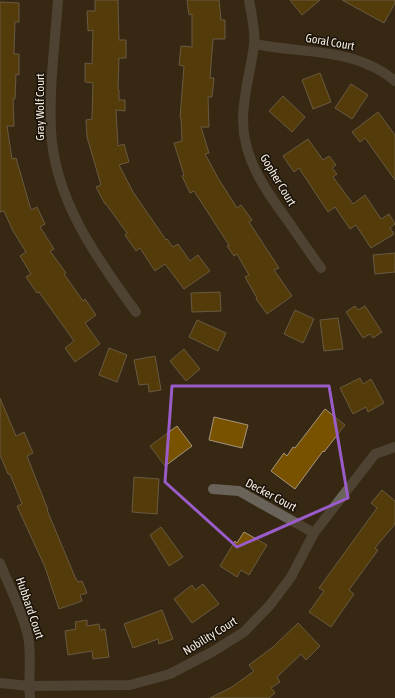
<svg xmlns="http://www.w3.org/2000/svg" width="395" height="698" font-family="'Asap Condensed',sans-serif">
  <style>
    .building { fill: #795200; stroke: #a6957d }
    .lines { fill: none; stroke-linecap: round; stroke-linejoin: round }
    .street { stroke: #6a6359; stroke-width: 10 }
    .marked { fill: none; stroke: #9a5cc8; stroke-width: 3; stroke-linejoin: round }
    .labels { text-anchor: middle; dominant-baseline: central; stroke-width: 3; stroke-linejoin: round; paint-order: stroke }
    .street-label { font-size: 12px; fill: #f7eee1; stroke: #191209 }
  </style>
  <rect width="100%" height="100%" fill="#362813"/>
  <g class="building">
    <polygon points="95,0 118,0 119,40 126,40 126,58 119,58 118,90 119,90 119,100 125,100 125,111 116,110 118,146 124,144 129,162 119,165 133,192 166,240 167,239 173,247 178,244 190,261 198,255 210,271 184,289 165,264 155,271 140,248 136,251 125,235 127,233 106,204 105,204 96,187 101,185 87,137 86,120 92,119 93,83 85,82 85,63 92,64 93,30 88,31 87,11 95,11"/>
    <polygon points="187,0 219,0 221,20 225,20 225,39 213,39 210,78 214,78 212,97 208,97 209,127 201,127 209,153 205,154 218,178 237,208 241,205 252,220 249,222 279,268 274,270 292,296 267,314 256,299 257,298 245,277 249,275 237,254 234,256 227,246 229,245 194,191 190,193 182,176 184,175 174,143 182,141 181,118 180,118 184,66 179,65 181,46 192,47 192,14 189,15"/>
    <polygon points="290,0 320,0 302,15"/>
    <polygon points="342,0 395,0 395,3 384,23"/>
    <polygon points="0,2 19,3 19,22 15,22 14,54 19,54 19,75 16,74 15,99 13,99 14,126 7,126 12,159 16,158 31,210 37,207 45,224 40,227 54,249 50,251 66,273 64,274 83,301 85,299 96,315 85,323 100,344 75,362 65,348 74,341 39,292 37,293 26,277 31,274 20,256 26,252 13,231 4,211 0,212"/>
    <polygon points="320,73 331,102 313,109 302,80"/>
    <polygon points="351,84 368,95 352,119 335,108"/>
    <polygon points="283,96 305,117 292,132 269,111"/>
    <polygon points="378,112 395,135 395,180 365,138 360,142 352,132"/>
    <polygon points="308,139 323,160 329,156 336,165 332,168 337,174 333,177 353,204 365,195 381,219 389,214 395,224 390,228 394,234 371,248 356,225 350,229 335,207 328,212 299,168 294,172 283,156"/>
    <polygon points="395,253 395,272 375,274 373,255"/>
    <polygon points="220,292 221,311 192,312 191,293"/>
    <polygon points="355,306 358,310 365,306 382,332 373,338 370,334 363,338 346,312"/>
    <polygon points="295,310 314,319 303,343 284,334"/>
    <polygon points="338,318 343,349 324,351 320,320"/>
    <polygon points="197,320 226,333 218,351 189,337"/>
    <polygon points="109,348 127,355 117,382 99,375"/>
    <polygon points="184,349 200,369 186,381 170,361"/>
    <polygon points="155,356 161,390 149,392 148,384 139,385 134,360"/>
    <polygon points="360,378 363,384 371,379 384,403 368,412 366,407 353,414 340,388"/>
    <polygon points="0,398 16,436 24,432 33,453 27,456 48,510 47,510 75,577 78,582 82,581 87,593 80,595 82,601 59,609 45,567 17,506 22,504 10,474 8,474 0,455"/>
    <polygon points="325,409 345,425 324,452 323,451 295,489 271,471 284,453 287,456 293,447 295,448"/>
    <polygon points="214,417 248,425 242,448 209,440"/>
    <polygon points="177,426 192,446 165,466 150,446"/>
    <polygon points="134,477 159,479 157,514 132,512"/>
    <polygon points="382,490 395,501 395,524 375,548 378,550 349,590 354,594 331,627 309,612 324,591 319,588 377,508 371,503"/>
    <polygon points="161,527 183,557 169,566 150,535"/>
    <polygon points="244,532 267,545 249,575 241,570 237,577 220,566 235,541 237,543"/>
    <polygon points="203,584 219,604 192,623 174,599 192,585 195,590"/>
    <polygon points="162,610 173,639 159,644 158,639 133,648 124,624"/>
    <polygon points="87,620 87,626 99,624 100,630 105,629 109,657 93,659 92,651 68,655 65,631 76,629 75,622"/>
    <polygon points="298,623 320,646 306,660 301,654 277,677 280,682 271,688 275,693 269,698 210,698 232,687 254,671 249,665 273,647"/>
  </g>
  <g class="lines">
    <g class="street">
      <path d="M 58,0 C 55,43 49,87 51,130 C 54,199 97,259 136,312"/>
      <path d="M 249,0 C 251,13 256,32 254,45 C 251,70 243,94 243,120 C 243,159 266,191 288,221 C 299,237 310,253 321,268"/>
      <path d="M 255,44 C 303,54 355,47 395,81"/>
      <polyline points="213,489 239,491 314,533"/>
      <path d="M 0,563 C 9,586 22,611 28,636 C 32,656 28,677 30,698"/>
      <polyline points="0,683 29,686 130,685 170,674 212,652 244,632 270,605 291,577 314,533 375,454 395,447"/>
    </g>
  </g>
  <path d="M0 0H395V698H0ZM 172,386 L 329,386 L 348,498 L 237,547 L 165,482 Z" fill="#362813" fill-opacity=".55" fill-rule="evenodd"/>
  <path class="marked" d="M 172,386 L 329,386 L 348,498 L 237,547 L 165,482 Z"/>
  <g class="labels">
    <g class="street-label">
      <text transform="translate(330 42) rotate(10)">Goral Court</text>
      <text transform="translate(40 107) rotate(-90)">Gray Wolf Court</text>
      <text transform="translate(278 180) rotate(59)">Gopher Court</text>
      <text transform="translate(271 495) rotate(28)">Decker Court</text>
      <text transform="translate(30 608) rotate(71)">Hubbard Court</text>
      <text transform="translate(210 636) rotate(-32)">Nobility Court</text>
    </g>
  </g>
</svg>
